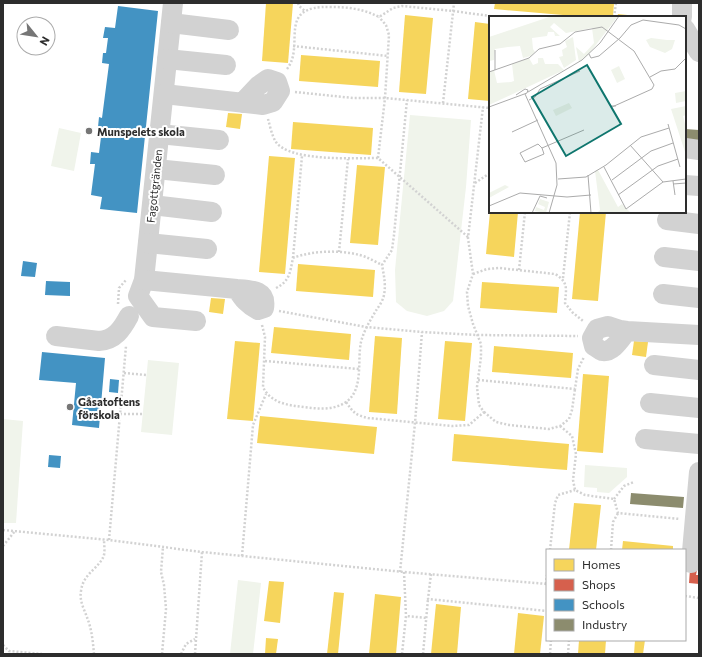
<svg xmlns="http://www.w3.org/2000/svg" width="702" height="657" font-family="Commissioner,sans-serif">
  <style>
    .green { fill: #f0f4eb }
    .homes { fill: #f6d55c }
    .shops { fill: #d6604d }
    .schools { fill: #4393c3 }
    .industry { fill: #8c8c6e }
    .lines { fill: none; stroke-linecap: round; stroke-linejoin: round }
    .path { stroke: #d2d2d2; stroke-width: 2.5; stroke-dasharray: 2 2; stroke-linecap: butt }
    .minor { stroke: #d2d2d2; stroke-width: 20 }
    .poi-dot { fill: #767676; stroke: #fff; stroke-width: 1.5 }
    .labels { text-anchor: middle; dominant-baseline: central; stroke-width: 4; stroke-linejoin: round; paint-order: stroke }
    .poi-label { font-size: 11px; font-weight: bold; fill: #2d2d2d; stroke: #fff; text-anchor: start }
    .street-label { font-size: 11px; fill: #2d2d2d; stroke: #fff }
    .inset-road { fill: none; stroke: #ababab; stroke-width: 1 }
    .view { fill: #0f766e; fill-opacity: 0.15; stroke: #0f766e; stroke-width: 2 }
    .inset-edge { fill: none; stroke: #2d2d2d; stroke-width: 2 }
  </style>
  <rect width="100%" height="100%" fill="#fff"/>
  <g class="green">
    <polygon points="410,115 471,120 466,187 453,301 444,311 427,316 407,311 396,302 395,270"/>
    <polygon points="59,128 81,133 74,171 51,166"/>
    <polygon points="148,360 179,363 172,435 141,432"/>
    <polygon points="3,419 23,421 16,523 3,523"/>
    <polygon points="585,465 627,468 627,477 609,493 597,492 597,488 584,487"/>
    <polygon points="238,580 261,583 253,654 230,654"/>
  </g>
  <g class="homes">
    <polygon points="266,3 293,3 288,63 262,61"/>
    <polygon points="495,3 614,3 613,17 586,17 494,9"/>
    <polygon points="618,14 637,16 637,17 617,17"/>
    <polygon points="405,15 433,18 426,94 399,92"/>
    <polygon points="475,22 490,24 490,101 468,99"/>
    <polygon points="301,55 380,61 378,87 299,81"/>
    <polygon points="228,113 242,114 240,129 226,127"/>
    <polygon points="293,122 373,128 371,155 291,149"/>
    <polygon points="269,156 295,158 285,274 259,272"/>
    <polygon points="357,165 385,167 378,245 350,243"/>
    <polygon points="490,212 518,212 514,257 486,254"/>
    <polygon points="580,212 606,212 598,301 572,299"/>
    <polygon points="298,264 375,270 373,297 296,291"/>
    <polygon points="482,282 559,287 557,313 480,308"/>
    <polygon points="211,298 225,299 223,314 209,312"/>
    <polygon points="274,327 351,334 349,360 271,353"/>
    <polygon points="375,336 402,338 397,414 369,412"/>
    <polygon points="235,341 260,343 253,421 227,419"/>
    <polygon points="445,341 472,343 465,421 438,419"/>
    <polygon points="634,341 648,342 646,357 632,355"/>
    <polygon points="494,346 573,353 571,378 492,372"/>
    <polygon points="583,374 609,376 603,453 577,451"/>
    <polygon points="260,416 377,427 374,454 257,443"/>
    <polygon points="454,434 569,444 567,470 452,461"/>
    <polygon points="574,503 601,505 596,550 569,550"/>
    <polygon points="623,541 673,546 673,550 622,550"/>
    <polygon points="269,581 284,582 280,623 264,621"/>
    <polygon points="334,592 344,593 338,654 327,654"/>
    <polygon points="375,594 401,597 396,654 369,654"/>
    <polygon points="436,604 461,607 457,654 431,654"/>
    <polygon points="518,613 544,616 540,654 514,654"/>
    <polygon points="266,638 278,639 276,654 265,654"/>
    <polygon points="579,640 606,640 605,654 578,654"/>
    <polygon points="635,640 645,640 643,654 634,654"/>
  </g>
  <polygon class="shops" points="690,569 697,570 696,575 699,575 699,584 689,583"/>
  <g class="schools">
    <polygon points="118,6 158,11 137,213 100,209 102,197 91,195 95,164 90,164 91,152 99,153 101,137 97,137 99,117 102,118 109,64 102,63 103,53 106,53 108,38 103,38 105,27 115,28"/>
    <polygon points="23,261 37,263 35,277 21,276"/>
    <polygon points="46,281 70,282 70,296 45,295"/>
    <polygon points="42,352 105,358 99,428 72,425 76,383 39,380"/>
    <polygon points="110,379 119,380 118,393 109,392"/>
    <polygon points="49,455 61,456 60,468 48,467"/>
  </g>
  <g class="industry">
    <polygon points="685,129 699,130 698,142 685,141"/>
    <polygon points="631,493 684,497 683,508 630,504"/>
  </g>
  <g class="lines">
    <g class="path">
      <polyline points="298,3 299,6 305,11"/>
      <polyline points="614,17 616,3"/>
      <polyline points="293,46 388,56"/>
      <path d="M 287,69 C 306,45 275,5 331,7 C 348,7 364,9 379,17 L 393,8 L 402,6 L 453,11 L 497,17"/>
      <polyline points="295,92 353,98 385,98 490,108"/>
      <polyline points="443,103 454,3"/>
      <path d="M 268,119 C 270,126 272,136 276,142 C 290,162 355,158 378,158 L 468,237"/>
      <polyline points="378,158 385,98 389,35 386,25 379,17"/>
      <polyline points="475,183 490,173"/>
      <polyline points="339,252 348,159"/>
      <polyline points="293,258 302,156"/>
      <polyline points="519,270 525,212"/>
      <path d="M 473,274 L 487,269 L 499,268 L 555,274 C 569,282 566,290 565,303 L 572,312 L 583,321"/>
      <polyline points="563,278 570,212"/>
      <path d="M 276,288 C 290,281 290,272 293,258 C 313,250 348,249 368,258 C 373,260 378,263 382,265"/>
      <polyline points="118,304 119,288 126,280"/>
      <polyline points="279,311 366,327 422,332 477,335 578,336"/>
      <path d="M 262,325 L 265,337 L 263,387 C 269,400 282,404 295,406 C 312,408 332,412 346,402 C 364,390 357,360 361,342 C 364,330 371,319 377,309 C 380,305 383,300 384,295 C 386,285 384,276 382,265 L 392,250 L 394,235 L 407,100"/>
      <polyline points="265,361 359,369"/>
      <polyline points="124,373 146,375"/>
      <polyline points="478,380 575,389 578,369 584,357"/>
      <path d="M 346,402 C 353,412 355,415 368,418 L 452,426 L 469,425 L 484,412 L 479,405 L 477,387 L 481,357 L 481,344 L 473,324 L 468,306 L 467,292 L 473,274 L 468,238 L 483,107"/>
      <polyline points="484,412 496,422 509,425 549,429 560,426 569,419 572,410 575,389"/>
      <polyline points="120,414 143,414"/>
      <polyline points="560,426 572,436 576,454 573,480 575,490 585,495 614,499 618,513 680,519"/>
      <polyline points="614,499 624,486 634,482"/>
      <polyline points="3,530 109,540 202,552 404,572 547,584"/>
      <polyline points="109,540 126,346"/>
      <polyline points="3,546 15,531"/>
      <polyline points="550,550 555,503 558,495 575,490"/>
      <polyline points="611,550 613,522 618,513"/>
      <polyline points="242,556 253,425 266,394"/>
      <polyline points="400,572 415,423 422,332"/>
      <polyline points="404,572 406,616"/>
      <polyline points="431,574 428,599 547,611"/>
      <polyline points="546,584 547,575"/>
      <polyline points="685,596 699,598"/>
      <polyline points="3,645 9,651 42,654"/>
      <path d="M 94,654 C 93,643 92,631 88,620 C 85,611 79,601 81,591 C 83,573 100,568 104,555 C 105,550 104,544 104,539"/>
      <polyline points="162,654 166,609 164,585 161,572 163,547"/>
      <polyline points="181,654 186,644 195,639"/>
      <polyline points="195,654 202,552"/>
      <polyline points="402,654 406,616 427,618"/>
      <polyline points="423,654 428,599"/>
      <polyline points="550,654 551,640"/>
      <polyline points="568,654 569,640"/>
    </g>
    <g class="minor">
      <polyline points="173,3 144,280 138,296 153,317 196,321"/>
      <polyline points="682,3 682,17"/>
      <polyline points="171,23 229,30"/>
      <polyline points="685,29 699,52"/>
      <polyline points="167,59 226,65"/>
      <polyline points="164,94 263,105 273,102 280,91 277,82 268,79 258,86 242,103"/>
      <polyline points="159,134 219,140"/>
      <polyline points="685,148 699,150"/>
      <polyline points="156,169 215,175"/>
      <polyline points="685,185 699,186"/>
      <polyline points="152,205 212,212"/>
      <polyline points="667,220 699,224"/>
      <polyline points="148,243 207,249"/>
      <polyline points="664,257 699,261"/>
      <path d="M 144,280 L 237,289 C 252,290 267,290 264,308 L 258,310 C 248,305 243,299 237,289"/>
      <polyline points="663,294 699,298"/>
      <path d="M 627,331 C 621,338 613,353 602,351 C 599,350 596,347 594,346 L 592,338 L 597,329 L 608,326 L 620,330 L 627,331 L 699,335"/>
      <path d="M 56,336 L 99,341 C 115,340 122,329 129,316"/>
      <polyline points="654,365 699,370"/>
      <polyline points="650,403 699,408"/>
      <polyline points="645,439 699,444"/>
      <polyline points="691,563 699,472"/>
    </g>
  </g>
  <g class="poi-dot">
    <circle cx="89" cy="131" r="4"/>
    <circle cx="70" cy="407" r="4"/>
  </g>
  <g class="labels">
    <g class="poi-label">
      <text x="97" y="131">Munspelets skola</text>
      <text x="78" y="401">Gåsatoftens<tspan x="78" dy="13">förskola</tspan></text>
    </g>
    <g class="street-label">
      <text transform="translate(154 186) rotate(-84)">Fagottgränden</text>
    </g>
  </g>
  <g transform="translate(489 16)">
    <rect width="197" height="197" fill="#fff"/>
    <path d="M 63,0 L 129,0 L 100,38 L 90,46 L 87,31 L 95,38 L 105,27 L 103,12 L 77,17 L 65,7 L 61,11 L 71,20 L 66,20 L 65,16 L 59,16 L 58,20 L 43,22 L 44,33 L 46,36 L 42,40 L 34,42 L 31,30 L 19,31 L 6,33 L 5,44 L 0,45 L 0,21 ZM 84,21 L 87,44 L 75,52 L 70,41 L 74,40 L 73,34 L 78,31 L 76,25 ZM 162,22 L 178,24 L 186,24 L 183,33 L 176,37 L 161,31 L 157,24 ZM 40,42 L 44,49 L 49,47 L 49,42 L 54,42 L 56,48 L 69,48 L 75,54 L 0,89 L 0,56 L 5,54 L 8,67 L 22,66 L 25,65 L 23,48 ZM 130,50 L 136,63 L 128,67 L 122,54 ZM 197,75 L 197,85 L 187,87 L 186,77 ZM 80,87 L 83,92 L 67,100 L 64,94 ZM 197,90 L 197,99 L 194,100 L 197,112 L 197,139 L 182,93 ZM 109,154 L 129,191 L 133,188 L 142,197 L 108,197 L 111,194 L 106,155 ZM 16,169 L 20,171 L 0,182 L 0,177 ZM 51,183 L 60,186 L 57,197 L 46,195 L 47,191 L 55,194 L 56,191 L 49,188 Z" fill="#f0f4eb"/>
    <path class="inset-road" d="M 100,38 L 102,42 L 110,40 L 131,22 L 142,9 L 154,4 L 190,9 L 197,13M 6,54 L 6,34M 0,56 L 40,42 L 50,33 L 71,28 L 86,16 L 113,11 L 145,35 L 165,69 L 163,73 L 123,91 L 122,90 L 127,90M 161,61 L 172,55 L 186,53 L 197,42M 39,76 L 93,44 L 111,27 L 130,0M 36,78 L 67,147 L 68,169 L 60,197M 40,84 L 46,81 L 51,73 L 91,55M 0,91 L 38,77 L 39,74 L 36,73 L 27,79M 179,108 L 191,151M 23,116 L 49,104M 141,129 L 174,166M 53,132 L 55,138 L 36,146 L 31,137 L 49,128 L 53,132 L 95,114M 115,151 L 137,193 L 174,166M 99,159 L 102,197M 69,163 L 97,161 L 117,149 L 152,121 L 180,112M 123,164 L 162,135 L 184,127M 184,165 L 186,179M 174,166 L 197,163M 184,168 L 197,167M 129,179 L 169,150 L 189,143M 0,190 L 31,177 L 78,181 L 102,179M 43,197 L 51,180 L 58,182"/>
    <path class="view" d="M 98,49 L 132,108 L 77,140 L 43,81 Z"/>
    <rect width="197" height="197" class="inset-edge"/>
  </g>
  <rect width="702" height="657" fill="none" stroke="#2d2d2d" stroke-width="8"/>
  <rect x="546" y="549" width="140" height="92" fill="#ffffff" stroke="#ababab"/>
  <rect x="554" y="559" width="20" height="12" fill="#f6d55c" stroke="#ababab"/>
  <text x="582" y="569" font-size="12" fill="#2d2d2d">Homes</text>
  <rect x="554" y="579" width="20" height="12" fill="#d6604d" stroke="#ababab"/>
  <text x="582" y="589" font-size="12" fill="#2d2d2d">Shops</text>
  <rect x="554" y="599" width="20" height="12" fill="#4393c3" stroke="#ababab"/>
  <text x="582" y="609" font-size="12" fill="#2d2d2d">Schools</text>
  <rect x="554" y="619" width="20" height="12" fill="#8c8c6e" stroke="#ababab"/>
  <text x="582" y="629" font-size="12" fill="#2d2d2d">Industry</text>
  <g transform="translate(36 36) rotate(120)"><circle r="19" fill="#ffffff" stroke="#ababab"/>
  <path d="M0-3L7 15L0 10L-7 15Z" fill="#767676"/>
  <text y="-6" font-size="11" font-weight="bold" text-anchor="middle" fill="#2d2d2d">N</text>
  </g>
</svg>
